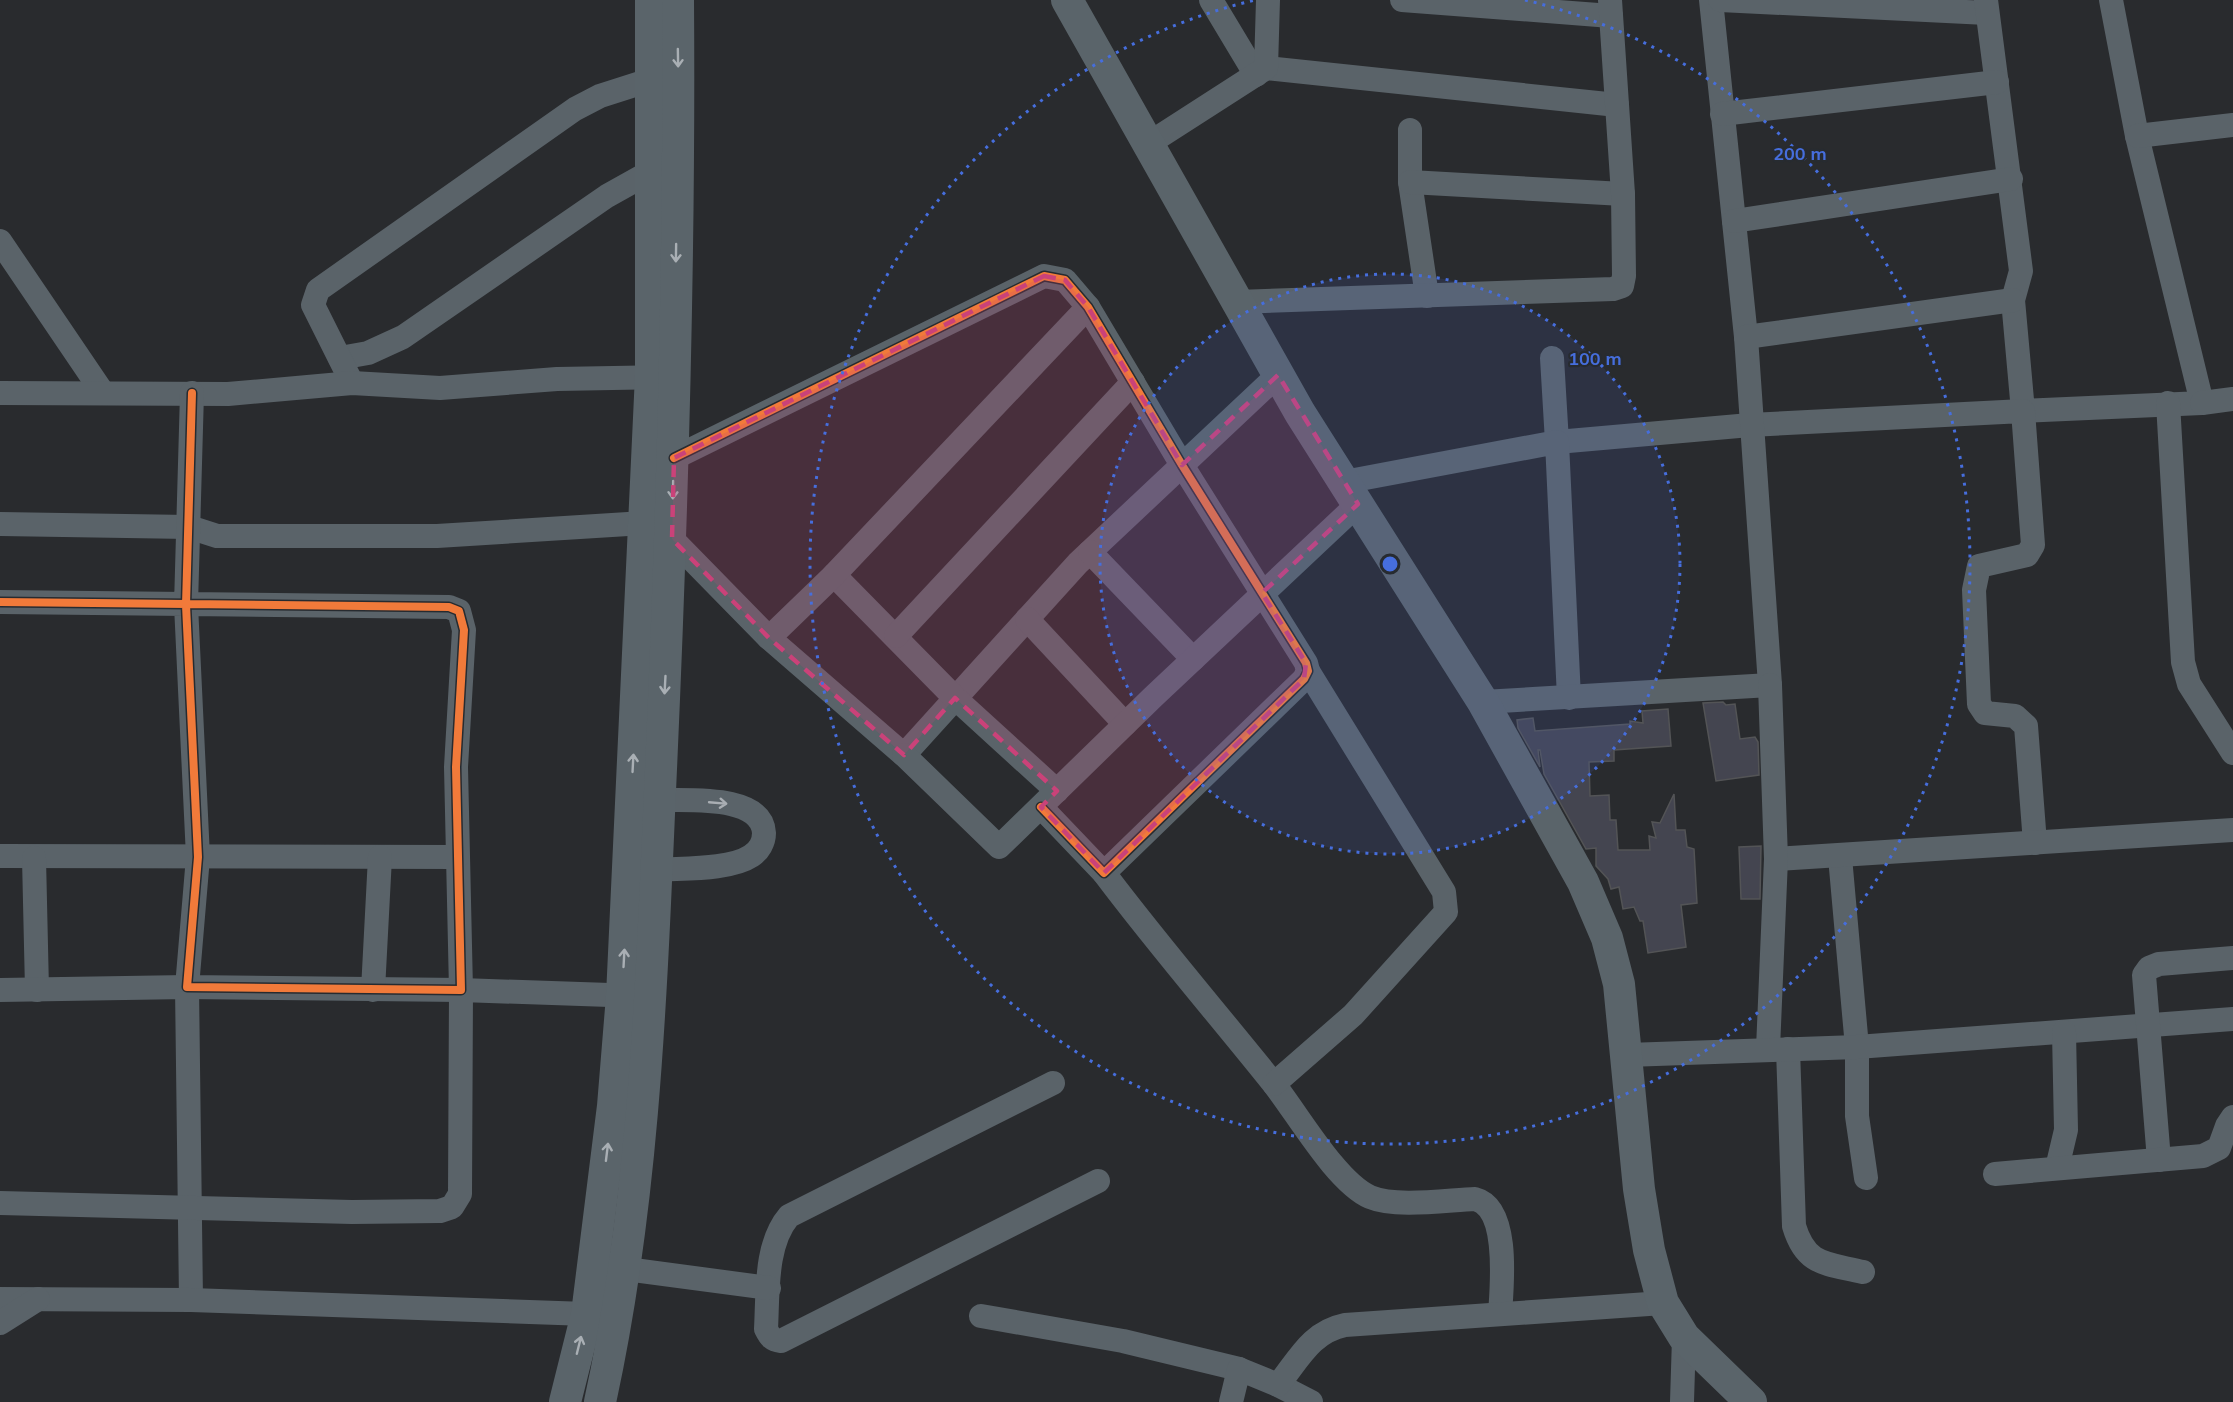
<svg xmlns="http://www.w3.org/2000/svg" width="2233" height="1402" font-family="Mulish,sans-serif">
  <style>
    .building { fill: #444550; stroke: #535456; stroke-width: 1.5 }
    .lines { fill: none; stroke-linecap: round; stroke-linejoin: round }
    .minor { stroke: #5a6369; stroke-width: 24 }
    .major { stroke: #5a646a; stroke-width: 32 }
    .cycleway-casing { stroke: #272b30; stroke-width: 11 }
    .cycleway { stroke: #f17a3a; stroke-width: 8 }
    .oneway { stroke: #a9afb4 }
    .oneway2 { stroke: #a9aeb3 }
    .marked { fill: #ca4279; fill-opacity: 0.2; stroke: #ca4279; stroke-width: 4.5; stroke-dasharray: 12 8; stroke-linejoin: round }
    .ring { fill: none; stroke: #466edd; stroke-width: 3; stroke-dasharray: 3 6 }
    .centre { fill: #466edd; stroke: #272b30; stroke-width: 3 }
    .ring-label { font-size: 18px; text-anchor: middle; font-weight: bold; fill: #466edd; stroke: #272b30; stroke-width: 4.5; stroke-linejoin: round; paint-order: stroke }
  </style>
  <rect width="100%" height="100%" fill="#292b2e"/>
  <g class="building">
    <polygon points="1723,702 1726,705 1735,704 1740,739 1755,737 1758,742 1759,775 1716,781 1703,703"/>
    <polygon points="1668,709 1671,746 1614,750 1614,761 1589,762 1590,796 1609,795 1610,820 1616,820 1618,850 1650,850 1649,836 1656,838 1652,822 1660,823 1674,794 1676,830 1685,830 1687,847 1694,849 1697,903 1681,905 1686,947 1648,953 1643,921 1640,921 1634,907 1623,909 1619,887 1611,889 1608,879 1596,866 1596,848 1586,849 1544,774 1540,750 1538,750 1540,767 1518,728 1517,720 1533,718 1535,731 1630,724 1630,721 1643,723 1642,711"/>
    <polygon points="1761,846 1760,899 1741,899 1739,847"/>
  </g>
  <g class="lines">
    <g class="minor">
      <polyline points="1211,0 1256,75"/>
      <polyline points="1402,0 1611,16"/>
      <polyline points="1711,0 1746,337"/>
      <polyline points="1720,0 1987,13"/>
      <polyline points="1986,0 2021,271 2013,300 2023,411 2202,403 2137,136 2111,0"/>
      <polyline points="1266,68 1617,105"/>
      <polyline points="1722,114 1997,82"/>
      <polyline points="1410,130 1410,182 1427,296"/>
      <polyline points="2137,136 2233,125"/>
      <polyline points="1148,144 1266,68 1268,0"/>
      <polyline points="1410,182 1623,194"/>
      <polyline points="1734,221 2011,179"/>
      <polyline points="0,241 103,393"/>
      <polyline points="1237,302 1613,289 1622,286 1624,276 1623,194 1610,0"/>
      <polyline points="340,358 368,353 403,337 607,196 650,172"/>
      <polyline points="1552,358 1557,442 1750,425 2023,411 2033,545 2027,555 1979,566 1974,590 1979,704 1985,713 2015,716 2026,726 2035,843"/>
      <polyline points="352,383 313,305 318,290 575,109 600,96 650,80"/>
      <polyline points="0,393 228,394 352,383 440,388 557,379 669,377"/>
      <polyline points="2168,403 2183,662 2189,684 2233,753"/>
      <polyline points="2202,403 2233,399"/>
      <polyline points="674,458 1044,276 1065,280 1088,307 1182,465 1306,663 1308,671 1304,679 1104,873 1041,807"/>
      <polyline points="1344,482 1557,442 1569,698"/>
      <polyline points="0,524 189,527 217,536 437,536 644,523"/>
      <polyline points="672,539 769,638 904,755 1078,563 1278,375"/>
      <polyline points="1090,552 1193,659"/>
      <polyline points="834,575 955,698 1057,791"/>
      <polyline points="0,602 449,607 459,611 464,630 456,767 461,990 187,987 198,857 186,605 192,393"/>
      <polyline points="1027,619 1125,724"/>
      <polyline points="896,636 1133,382"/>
      <polyline points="769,638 834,575 1088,307"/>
      <polyline points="1483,702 1770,685 1746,337 2013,300"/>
      <polyline points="904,755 999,847 1153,697 1358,504"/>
      <polyline points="0,856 457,857"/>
      <polyline points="1840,857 1857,1047 1857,1116 1866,1178"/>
      <polyline points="34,858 37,990"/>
      <polyline points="1776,859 2233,830"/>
      <path d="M 657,870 C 682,868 730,870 751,856 C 759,851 764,842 764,833 C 762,794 687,801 660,800"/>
      <path d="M 1104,873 C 1158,945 1217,1013 1273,1083 C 1297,1113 1336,1182 1370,1197 C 1396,1208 1447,1200 1475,1199 C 1510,1208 1502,1285 1500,1314"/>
      <polyline points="0,990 187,987 191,1300"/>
      <polyline points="373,990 380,857"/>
      <polyline points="1768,1049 1776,859 1770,685"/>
      <path d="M 1788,1049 L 1794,1226 C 1806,1266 1826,1263 1863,1272"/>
      <polyline points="1627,1055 1857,1047 2233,1019"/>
      <path d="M 1053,1083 L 789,1216 C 765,1244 768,1292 766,1329 C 770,1337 772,1340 781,1341 L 1098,1181"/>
      <polyline points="1274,1084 1353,1015 1446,912 1444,892 1308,671"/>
      <polyline points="2159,1160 2144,975 2149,968 2159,964 2233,958"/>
      <polyline points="2057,1168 2066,1130 2064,1032"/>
      <polyline points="1995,1174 2203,1156 2219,1148 2227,1126 2233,1117"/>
      <polyline points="0,1203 352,1212 440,1211 452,1207 460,1194 461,990 639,996"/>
      <polyline points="626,1269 769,1288"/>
      <polyline points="0,1299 191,1300 587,1314"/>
      <polyline points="981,1316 1123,1341 1239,1369"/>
      <polyline points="0,1323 38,1299"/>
      <polyline points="1278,1385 1311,1402"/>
      <path d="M 1231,1402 L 1239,1369 L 1278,1385 C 1299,1359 1311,1332 1345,1325 L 1663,1303"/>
      <polyline points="1682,1402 1684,1337"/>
    </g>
    <g class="major">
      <polyline points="1067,0 1300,413 1483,702 1583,882 1607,938 1619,984 1639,1189 1649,1250 1663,1303 1684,1337 1751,1402"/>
      <polyline points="565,1402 587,1314 613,1106 622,996 651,375 651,0"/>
      <path d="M 600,1402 C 644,1201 651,996 660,791 C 672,528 680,264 678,0"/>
    </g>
    <defs>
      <g id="cycleway">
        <polyline points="674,458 1044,276 1065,280 1088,307 1182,465 1306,663 1308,671 1304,679 1104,873 1041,807"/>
        <polyline points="0,602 449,607 459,611 464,630 456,767 461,990 187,987 198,857 186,605 192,393"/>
      </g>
    </defs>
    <use href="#cycleway" class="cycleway-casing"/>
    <use href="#cycleway" class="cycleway"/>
  </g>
  <defs><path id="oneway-shaft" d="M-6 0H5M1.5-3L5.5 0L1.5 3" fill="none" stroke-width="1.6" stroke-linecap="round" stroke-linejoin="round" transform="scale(1.5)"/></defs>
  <g class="oneway">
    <use href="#oneway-shaft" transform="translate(678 58) rotate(89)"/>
    <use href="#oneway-shaft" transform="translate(676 253) rotate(91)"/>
    <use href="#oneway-shaft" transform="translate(673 490) rotate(91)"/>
    <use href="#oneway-shaft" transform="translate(665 685) rotate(93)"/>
    <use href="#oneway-shaft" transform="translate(633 763) rotate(-87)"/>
    <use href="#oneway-shaft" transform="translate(624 958) rotate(-87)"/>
    <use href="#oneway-shaft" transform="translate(607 1152) rotate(-83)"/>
    <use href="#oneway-shaft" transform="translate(579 1345) rotate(-76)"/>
  </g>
  <use class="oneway2" href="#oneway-shaft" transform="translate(718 803) rotate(5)"/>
  <path class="marked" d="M 1044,276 L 1065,280 L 1088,307 L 1182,465 L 1278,375 L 1358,504 L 1262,593 L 1306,663 L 1304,679 L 1104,873 L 1041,807 L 1057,791 L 955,698 L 904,755 L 769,638 L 672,539 L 674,458 Z"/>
  <circle cx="1390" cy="564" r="290" fill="#466edd" fill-opacity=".12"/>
  <g class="ring">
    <circle cx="1390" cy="564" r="290"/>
    <path d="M1525 0A580 580 0 1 1 1255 0"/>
  </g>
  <circle cx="1390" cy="564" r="9" class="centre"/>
  <g class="ring-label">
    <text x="1800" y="160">200 m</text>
    <text x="1595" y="365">100 m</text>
  </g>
</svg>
